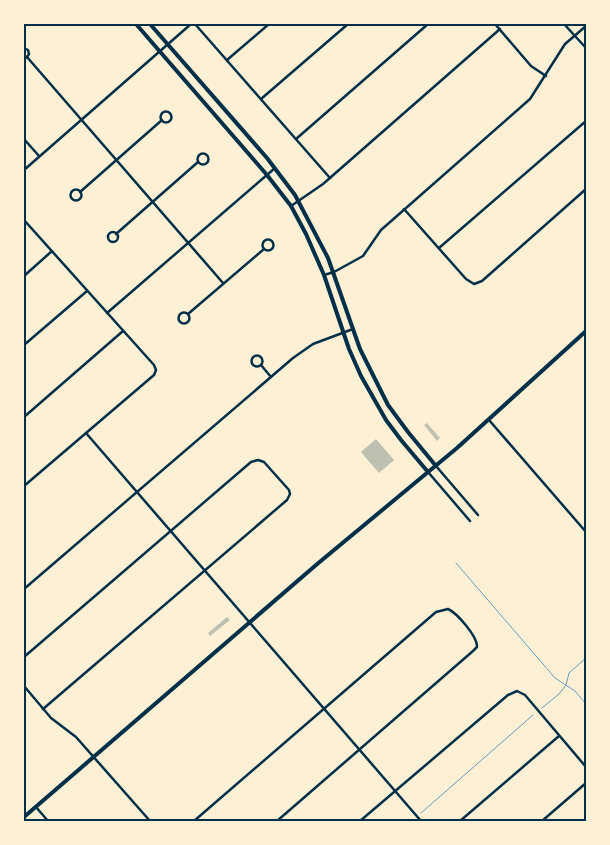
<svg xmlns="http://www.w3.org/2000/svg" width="610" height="845" font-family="'Crimson Pro',serif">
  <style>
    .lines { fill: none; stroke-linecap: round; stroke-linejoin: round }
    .stream { stroke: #669bbc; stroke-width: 1 }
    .building { fill: #bec0b2 }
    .minor { stroke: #003049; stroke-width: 2.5 }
    .secondary { stroke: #003049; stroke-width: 4 }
    .neatline { fill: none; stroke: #003049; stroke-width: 2 }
  </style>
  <rect width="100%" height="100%" fill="#fdf0d5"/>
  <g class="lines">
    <g class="stream">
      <polyline points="456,563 555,678 575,691 586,704"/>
      <polyline points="542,708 559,694 566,685 569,673 586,658"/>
      <polyline points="421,813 533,715"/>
    </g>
  </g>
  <g class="building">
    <polygon points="427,423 440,438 437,441 424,425"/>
    <polygon points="376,439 394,460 379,473 361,452"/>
    <polygon points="227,617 230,620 210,636 208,633"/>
  </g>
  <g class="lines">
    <g class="minor">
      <polyline points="195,24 330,178"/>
      <polyline points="495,24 531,66 546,76"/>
      <polyline points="564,24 586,48"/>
      <polyline points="24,48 28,50 29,54 27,57 24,59"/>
      <polyline points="27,57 223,283"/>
      <polyline points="227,60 269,24"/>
      <polyline points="261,99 348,24"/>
      <circle cx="166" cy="117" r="5.5"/>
      <polyline points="24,139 39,156"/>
      <polyline points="296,139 428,24"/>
      <circle cx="203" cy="159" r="5.5"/>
      <polyline points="24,170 191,24"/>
      <circle cx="76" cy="195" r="5.5"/>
      <polyline points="80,192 162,120"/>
      <polyline points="291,206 323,184 500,29"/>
      <polyline points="404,209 466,279 474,284 482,281 586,189"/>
      <polyline points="24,220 154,365 156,370 154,375 24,486"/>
      <circle cx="113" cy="237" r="5"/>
      <polyline points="116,234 198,162"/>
      <circle cx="268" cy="245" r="5.5"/>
      <polyline points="439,248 586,121"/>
      <polyline points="324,275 334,272 363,256 381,230 530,99 565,44 586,26"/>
      <polyline points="24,276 52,251"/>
      <circle cx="184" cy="318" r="5.5"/>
      <polyline points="107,313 275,168"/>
      <polyline points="188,314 264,249"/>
      <polyline points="24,345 87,291"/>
      <circle cx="257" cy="361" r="5.5"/>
      <polyline points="261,365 271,377"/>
      <polyline points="24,417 123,331"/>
      <polyline points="489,420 586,532"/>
      <polyline points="86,433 421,821"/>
      <polyline points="436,466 478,515"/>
      <polyline points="428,472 470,521"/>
      <polyline points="24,589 293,358 313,344 353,329"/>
      <polyline points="24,657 251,462 258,460 264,462 289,490 290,494 287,500 43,709"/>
      <polyline points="24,686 51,718 76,737 150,821"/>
      <polyline points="36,807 48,821"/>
      <path d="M 194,821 L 436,612 L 448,609 C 457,613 478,637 477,647 L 473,651 L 277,821"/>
      <polyline points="360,821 508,695 517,691 525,695 586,767"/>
      <polyline points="460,821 559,736"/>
      <polyline points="542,821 586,783"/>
    </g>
    <g class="secondary">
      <polyline points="136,24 267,175 291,206 306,234 324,275 349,349 361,376 386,420 401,440 428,472"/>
      <polyline points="150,24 267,158 295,195 328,258 360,349 388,405 408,432 436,466"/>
      <polyline points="24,817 316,565 457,448 586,331"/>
    </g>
  </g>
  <rect width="610" height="845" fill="none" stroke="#fdf0d5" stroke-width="50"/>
  <rect x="25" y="25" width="560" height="795" class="neatline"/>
</svg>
